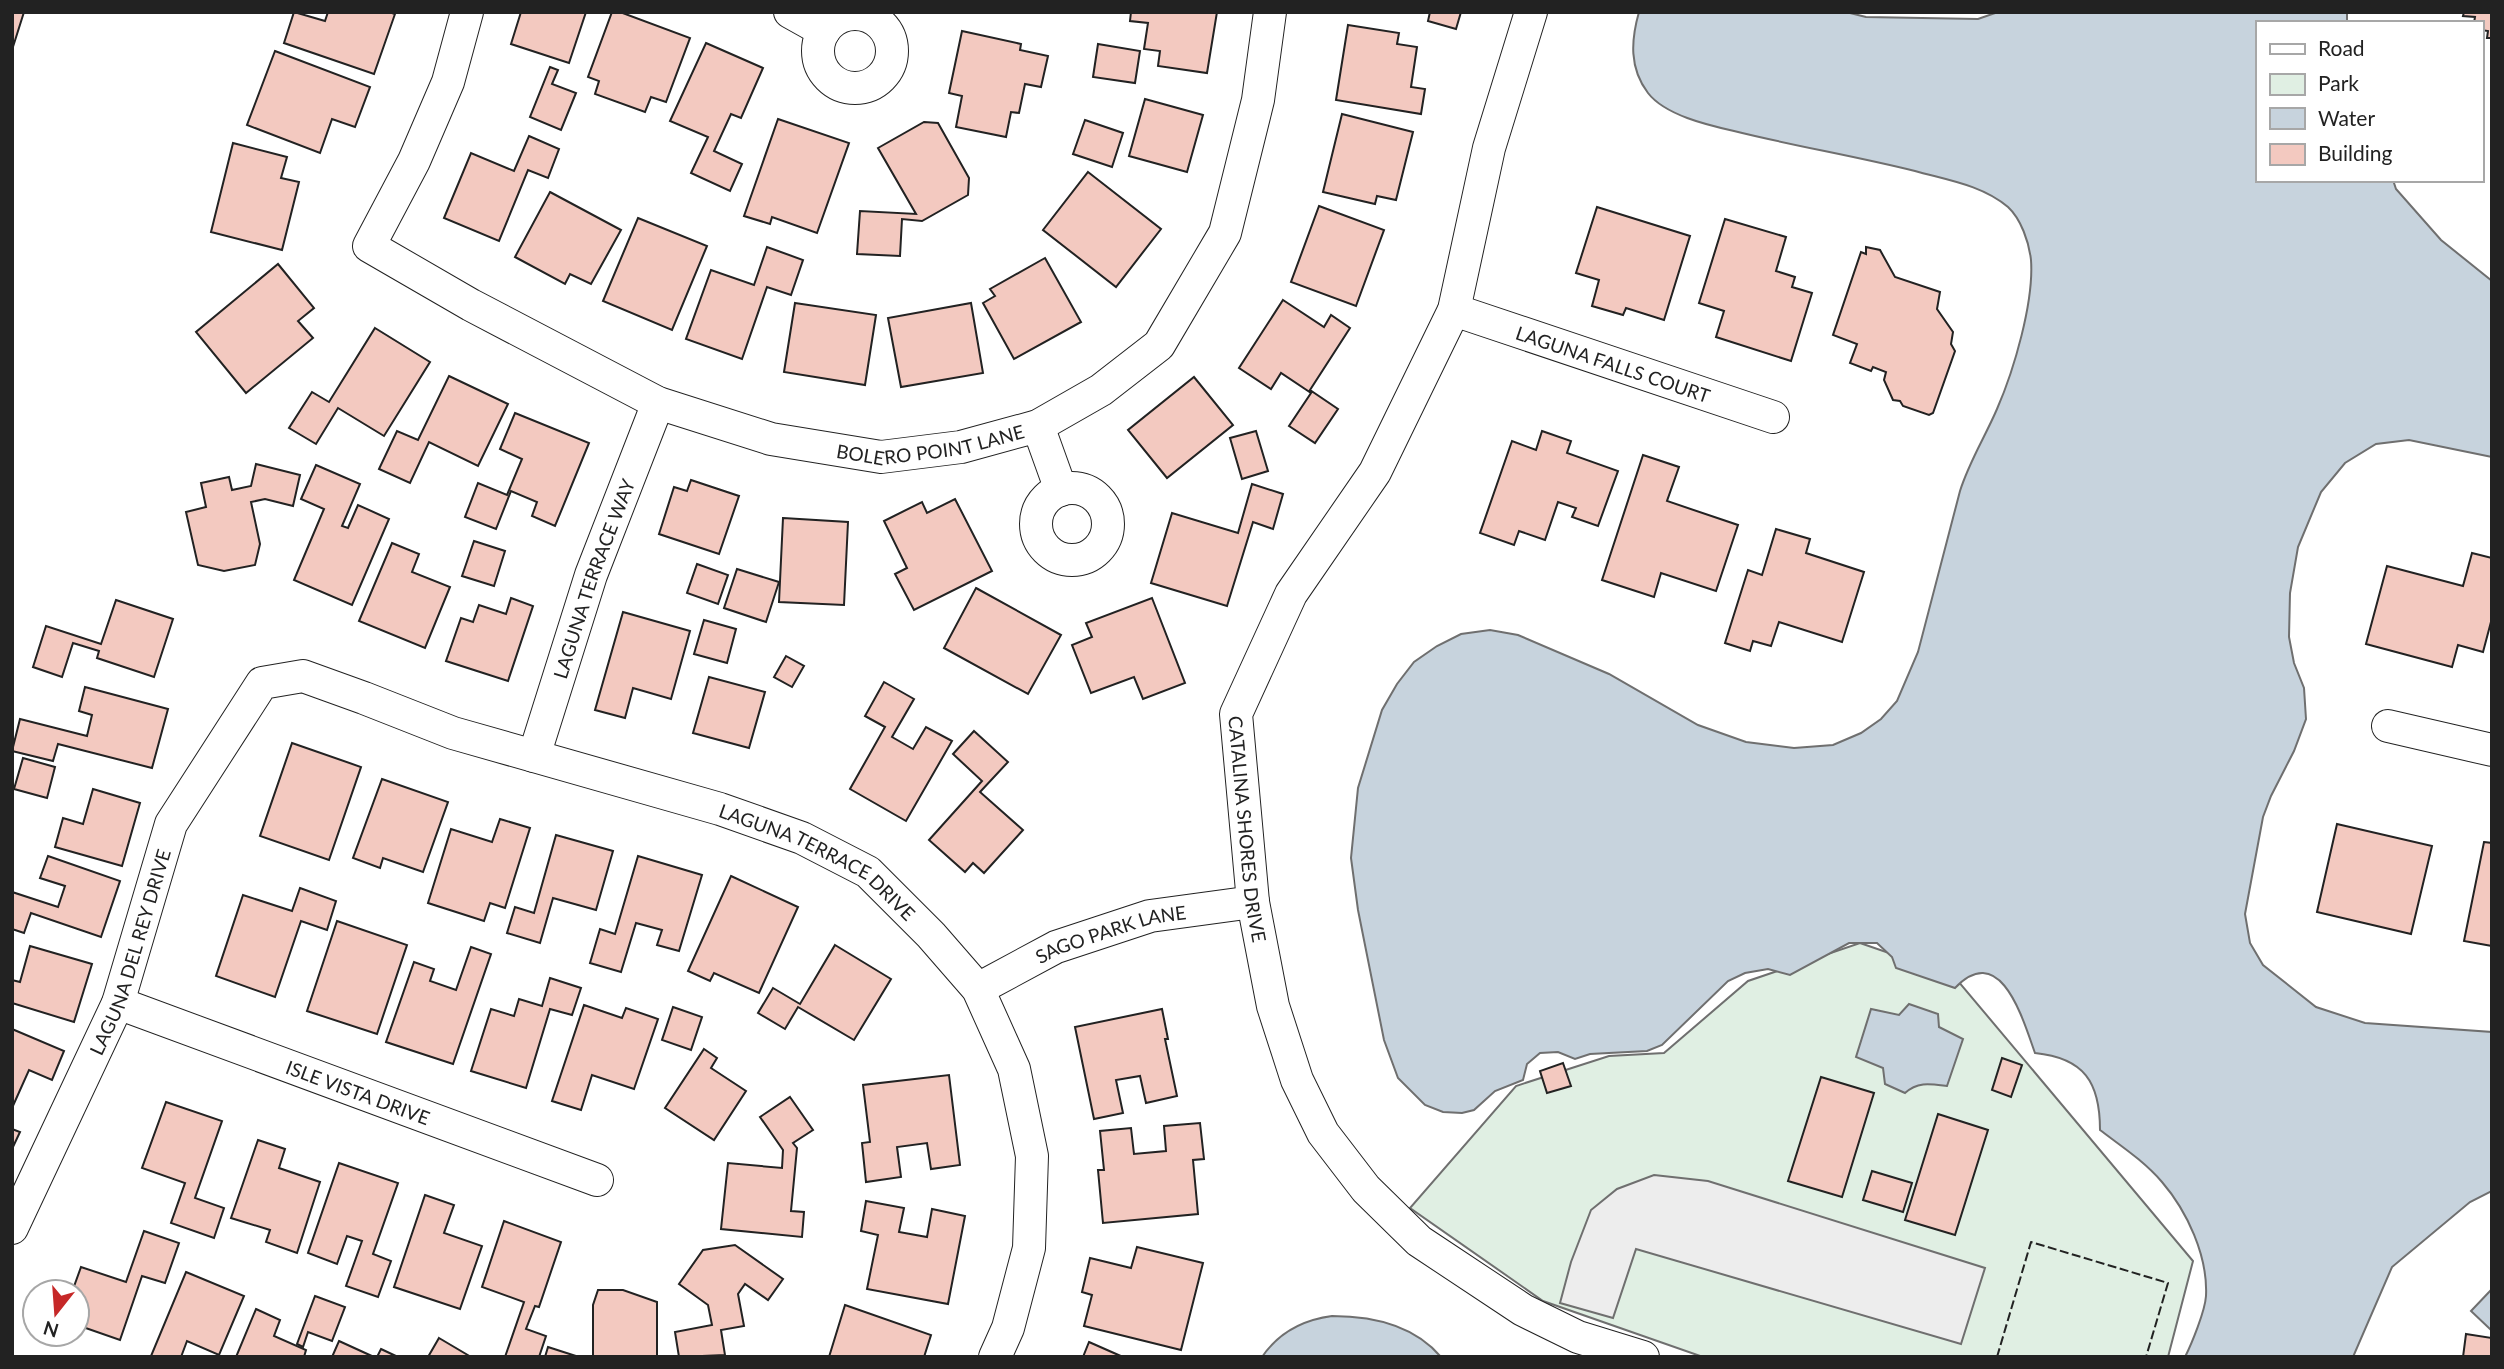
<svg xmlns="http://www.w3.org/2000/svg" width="2504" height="1369" font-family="Lato,sans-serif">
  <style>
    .green { fill: #e0efe3; stroke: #6f6f6f; stroke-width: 2 }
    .parking { fill: #ededed; stroke: #6f6f6f; stroke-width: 2 }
    .water { fill: #c7d3dd; stroke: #6f6f6f; stroke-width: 2 }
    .building { fill: #f3c9c0; stroke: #222; stroke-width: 2 }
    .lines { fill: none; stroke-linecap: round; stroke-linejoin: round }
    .minor-casing { stroke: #222; stroke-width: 34 }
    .minor { stroke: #fff; stroke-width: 32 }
    .fence { stroke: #222; stroke-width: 2; stroke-dasharray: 9 3.5; stroke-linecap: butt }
    .labels { text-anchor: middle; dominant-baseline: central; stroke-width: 5; stroke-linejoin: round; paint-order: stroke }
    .street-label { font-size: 19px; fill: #222; stroke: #fff }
  </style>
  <rect width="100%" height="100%" fill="#fff"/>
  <polygon class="green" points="1860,943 1953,975 2193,1261 2168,1357 1703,1357 1543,1301 1410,1208 1516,1086 1609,1056 1664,1053 1748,981"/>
  <polygon class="parking" points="1654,1175 1708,1181 1985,1268 1961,1344 1636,1249 1613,1318 1560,1303 1571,1262 1591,1210 1617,1189"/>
  <g class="water">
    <path d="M 1639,12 L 1846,12 L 1866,17 L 1978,19 L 1998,12 L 2347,12 L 2347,23 L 2257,23 L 2257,180 L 2393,180 L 2396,189 L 2441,240 L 2492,281 L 2492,457 L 2409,440 L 2376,444 L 2345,463 L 2321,492 L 2298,547 L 2290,593 L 2289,637 L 2294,663 L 2304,688 L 2306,719 L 2294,751 L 2271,796 L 2263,817 L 2245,914 L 2250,943 L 2263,965 L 2316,1007 L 2365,1023 L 2492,1032 L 2492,1191 L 2470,1202 L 2392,1267 L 2353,1357 L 2185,1357 C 2192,1343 2205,1311 2206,1296 C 2208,1256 2187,1211 2162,1182 C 2144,1161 2121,1146 2100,1130 C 2100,1082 2084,1058 2035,1053 C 2023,1020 2001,940 1955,988 L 1896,968 L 1892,957 L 1877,943 L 1849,943 L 1790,975 L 1768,969 L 1745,973 L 1728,981 L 1662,1045 L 1647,1051 L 1590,1054 L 1575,1059 L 1558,1052 L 1540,1053 L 1527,1064 L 1523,1080 L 1495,1091 L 1474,1110 L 1462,1113 L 1443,1112 L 1425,1105 L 1398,1078 L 1384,1040 L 1358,910 L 1351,858 L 1358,788 L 1382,710 L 1397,684 L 1414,662 L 1437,646 L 1461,634 L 1490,630 L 1518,635 L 1609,674 L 1698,725 L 1746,742 L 1794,748 L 1833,745 L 1861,733 L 1881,719 L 1897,701 L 1918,652 L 1960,491 C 1969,462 1985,437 1997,409 C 2014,370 2034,302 2031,260 C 2029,242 2021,219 2008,207 C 1982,185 1947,180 1915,171 C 1855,156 1794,146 1734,131 C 1707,125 1665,115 1648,93 C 1629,68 1631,40 1639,12 Z"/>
    <path d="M 1909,1004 L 1938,1014 L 1939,1027 L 1963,1039 L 1947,1086 C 1931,1084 1918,1081 1905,1093 L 1885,1084 L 1883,1068 L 1856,1057 L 1871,1009 L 1899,1015 Z"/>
    <polygon points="2491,1290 2492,1291 2491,1330 2471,1311"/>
    <path d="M 1332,1316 C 1371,1316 1414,1325 1441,1357 L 1262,1357 C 1279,1332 1302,1320 1332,1316 Z"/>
  </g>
  <g class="building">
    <polygon points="12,12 24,12 12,50"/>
    <polygon points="294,12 325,21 328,12 389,12 395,14 374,74 284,43"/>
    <polygon points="521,12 586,12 569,63 511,44"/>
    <polygon points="612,12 620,12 690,38 666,102 651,97 645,112 595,94 599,81 588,77"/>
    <polygon points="1131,12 1217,12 1207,73 1158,66 1160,51 1144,49 1148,23 1130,21"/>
    <polygon points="1430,12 1461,12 1456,29 1428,21"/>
    <polygon points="2464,12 2492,12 2492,38 2487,38 2488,31 2481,30 2481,23 2474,23 2475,17 2463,16"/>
    <polygon points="1348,25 1399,33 1397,44 1417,47 1411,87 1425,89 1421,114 1336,100"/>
    <polygon points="962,31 1021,44 1020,50 1048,56 1041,87 1025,84 1019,113 1011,112 1006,137 956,127 962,96 949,93"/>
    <polygon points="706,43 763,68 741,118 731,114 714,151 742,164 730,191 691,173 708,137 670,121"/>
    <polygon points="1098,44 1140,51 1135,83 1093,77"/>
    <polygon points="275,51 370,87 355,127 332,119 320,153 247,125"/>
    <polygon points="550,67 558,70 552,84 576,93 561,130 530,117"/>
    <polygon points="1145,99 1203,115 1187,172 1129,156"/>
    <polygon points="1342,114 1413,132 1396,200 1377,196 1375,204 1323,192"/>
    <polygon points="778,119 849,143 817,233 772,217 770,224 744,216"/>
    <polygon points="1085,120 1123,133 1112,167 1073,154"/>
    <polygon points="924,122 938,123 969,178 968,195 922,221 902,219 900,256 857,254 860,211 916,214 878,148"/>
    <polygon points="529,136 559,149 548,178 528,170 499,241 444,218 471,153 514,171"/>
    <polygon points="233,143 287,157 281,178 299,182 282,250 211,232"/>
    <polygon points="1088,172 1161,229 1116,287 1043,230"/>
    <polygon points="550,192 621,230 591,284 570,274 565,284 515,257"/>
    <polygon points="1319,206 1384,230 1356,306 1291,282"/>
    <polygon points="1597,207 1690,236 1664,320 1626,308 1623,315 1592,306 1599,280 1576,273"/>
    <polygon points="638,218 707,246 672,330 603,301"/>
    <polygon points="1725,219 1786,237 1776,271 1795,277 1792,287 1812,293 1791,361 1716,337 1724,311 1699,303"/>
    <polygon points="767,247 803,260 791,295 767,287 742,359 686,339 711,270 754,285"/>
    <polygon points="1866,247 1880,250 1895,277 1940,292 1937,309 1953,332 1951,344 1955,351 1933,413 1929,415 1903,406 1900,401 1893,400 1884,380 1886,372 1873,367 1871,371 1850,363 1857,344 1833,335 1861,252 1866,254"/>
    <polygon points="1045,258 1081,322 1014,359 983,303 995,296 990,289"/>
    <polygon points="278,264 314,308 298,321 313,338 246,393 196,332"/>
    <polygon points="1283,300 1324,327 1331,315 1350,328 1310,390 1338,409 1315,443 1289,426 1311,393 1281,373 1271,389 1239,368"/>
    <polygon points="795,303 876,315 865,385 784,372"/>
    <polygon points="971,303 983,373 901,387 888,318"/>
    <polygon points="375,328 430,362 384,436 338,408 316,444 289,428 312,392 329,402"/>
    <polygon points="449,376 508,404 478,466 429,442 410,483 379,469 397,431 418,440"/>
    <polygon points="1194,377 1233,425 1167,478 1128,430"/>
    <polygon points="515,413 589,443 555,526 532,516 537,502 511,491 496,529 465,517 478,483 507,495 522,459 500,449"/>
    <polygon points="1256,431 1268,471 1242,479 1230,438"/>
    <polygon points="1542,431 1571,441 1567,453 1618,471 1598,526 1572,517 1576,508 1558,502 1545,540 1519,531 1514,545 1480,533 1512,441 1536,450"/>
    <polygon points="1643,455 1679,467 1667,501 1738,525 1716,591 1661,573 1654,597 1602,580"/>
    <polygon points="256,464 300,475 293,506 265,499 251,502 260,544 255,565 224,571 198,565 186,512 206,507 201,483 229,477 232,490 251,486"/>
    <polygon points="316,465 360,484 342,526 348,528 358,505 389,519 352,605 294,580 324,509 301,499"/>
    <polygon points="691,480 739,496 719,554 659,534 674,487 687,491"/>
    <polygon points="1252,484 1283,494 1273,529 1253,522 1227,606 1151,583 1172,513 1238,533"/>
    <polygon points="955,499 992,571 914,610 895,574 907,568 884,521 922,502 927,513"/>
    <polygon points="783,518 848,522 844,605 779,602"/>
    <polygon points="1776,529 1810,539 1806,553 1864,572 1842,642 1779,622 1771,646 1753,641 1750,651 1725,643 1748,570 1762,575"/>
    <polygon points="474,541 505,551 494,586 462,576"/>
    <polygon points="392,543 419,554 412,572 450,587 425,648 359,621"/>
    <polygon points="2472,553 2492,558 2492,618 2483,652 2458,645 2452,667 2366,644 2387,566 2463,586"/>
    <polygon points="697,564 728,575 718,604 687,593"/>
    <polygon points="737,569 779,582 766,622 724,608"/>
    <polygon points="976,588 1061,635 1028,694 944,648"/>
    <polygon points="511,598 533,606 508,681 446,661 461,618 473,622 479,605 506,614"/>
    <polygon points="1152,598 1185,683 1143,699 1134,677 1091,693 1072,645 1092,637 1086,623"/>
    <polygon points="116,600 173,619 154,677 97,658 99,651 73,643 62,677 33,667 46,626 101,644"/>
    <polygon points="623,612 690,631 671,699 633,688 625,718 595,710"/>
    <polygon points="704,620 736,629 727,663 694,654"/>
    <polygon points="786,656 804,666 792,687 774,677"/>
    <polygon points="709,677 765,692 749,748 693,733"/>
    <polygon points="884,682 914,699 892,737 913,749 926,727 952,741 906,821 850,789 885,727 865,716"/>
    <polygon points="85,687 168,709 152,768 58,744 53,761 12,751 20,719 87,736 92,715 79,711"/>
    <polygon points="974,731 1008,762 980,792 1023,830 984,873 973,863 965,872 929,840 982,781 953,754"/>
    <polygon points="292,743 361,767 329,860 260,836"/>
    <polygon points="23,758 55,767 47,798 14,789"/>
    <polygon points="382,779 448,802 423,872 383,858 380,868 353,858"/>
    <polygon points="93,789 140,803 122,866 55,847 63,818 83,824"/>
    <polygon points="500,819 530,828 505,908 490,903 484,921 428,903 451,829 492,842"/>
    <polygon points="2337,824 2432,846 2411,934 2317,912"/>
    <polygon points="556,835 613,851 596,910 553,898 540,943 507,933 515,907 534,913"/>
    <polygon points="2484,842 2492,843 2492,946 2464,941"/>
    <polygon points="48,856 120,881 101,937 31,913 24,933 12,929 12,892 58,907 65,886 40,878"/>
    <polygon points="638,856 702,875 679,951 657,945 662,930 636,923 621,972 590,963 600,929 615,934"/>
    <polygon points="731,876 798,907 759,993 714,973 710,981 688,971"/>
    <polygon points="300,888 336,901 327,930 301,921 275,997 216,976 243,895 292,911"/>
    <polygon points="337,921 407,945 377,1034 307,1011"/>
    <polygon points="835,945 891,979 854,1040 798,1007 785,1029 758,1013 773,988 800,1004"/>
    <polygon points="30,946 92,964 74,1022 12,1003 12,980 20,982"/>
    <polygon points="471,947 491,954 453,1064 386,1042 414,962 434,969 430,981 456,990"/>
    <polygon points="550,978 581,988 572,1015 550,1009 526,1088 471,1071 491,1009 514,1016 519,999 542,1006"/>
    <polygon points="584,1005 622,1018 626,1008 658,1019 634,1089 592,1075 581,1110 552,1101"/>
    <polygon points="673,1007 702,1017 691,1050 662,1040"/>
    <polygon points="1162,1009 1168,1039 1165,1039 1177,1096 1146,1103 1140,1076 1116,1080 1123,1113 1094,1119 1075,1027"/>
    <polygon points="12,1029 64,1051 52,1080 29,1070 12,1108"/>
    <polygon points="704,1049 717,1058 711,1068 746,1091 714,1140 665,1108"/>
    <polygon points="2002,1058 2022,1065 2011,1097 1992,1090"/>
    <polygon points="1563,1063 1571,1086 1547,1093 1540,1071"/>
    <polygon points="949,1075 960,1165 931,1169 927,1143 897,1147 901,1177 866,1182 862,1143 870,1142 863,1085"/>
    <polygon points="1821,1077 1874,1093 1842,1197 1788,1181"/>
    <polygon points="790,1097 813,1130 793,1143 797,1148 791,1211 804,1212 802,1237 721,1229 728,1163 782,1168 783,1150 760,1117"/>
    <polygon points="166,1102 222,1121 195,1198 224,1208 214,1238 171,1223 185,1183 142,1168"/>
    <polygon points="1938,1114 1988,1130 1955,1235 1905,1220"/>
    <polygon points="1200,1123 1204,1159 1193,1160 1198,1214 1103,1223 1098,1170 1104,1170 1100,1131 1131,1128 1134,1154 1166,1151 1164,1126"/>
    <polygon points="12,1129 20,1132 12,1149"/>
    <polygon points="258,1140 285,1149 279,1168 320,1182 297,1253 266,1242 270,1230 231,1218"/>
    <polygon points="339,1163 398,1183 373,1254 391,1261 378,1297 346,1286 362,1241 347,1236 337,1264 308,1253"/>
    <polygon points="1872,1171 1912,1183 1903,1212 1863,1200"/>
    <polygon points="425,1195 454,1205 444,1233 482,1246 460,1309 394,1287"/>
    <polygon points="866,1201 904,1208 899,1232 927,1237 932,1209 965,1216 948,1304 867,1289 878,1235 861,1231"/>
    <polygon points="504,1221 561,1242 539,1307 535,1306 526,1329 546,1336 539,1357 505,1357 524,1302 482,1287"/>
    <polygon points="144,1231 179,1243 165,1283 142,1276 120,1340 77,1325 77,1292 72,1292 81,1267 126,1282"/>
    <polygon points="735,1245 783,1279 768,1300 745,1284 738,1294 744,1326 721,1330 725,1355 679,1357 675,1332 712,1325 708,1305 679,1284 703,1250"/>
    <polygon points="1137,1247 1203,1263 1181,1350 1084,1326 1092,1295 1082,1292 1090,1258 1131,1268"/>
    <polygon points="186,1272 244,1296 219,1355 187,1341 181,1357 153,1357 151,1356"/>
    <polygon points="598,1290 623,1290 657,1302 657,1357 593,1357 593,1305"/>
    <polygon points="315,1296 345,1307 332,1341 308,1332 303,1347 297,1344"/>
    <polygon points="845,1305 931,1335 924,1357 829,1357"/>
    <polygon points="256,1309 280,1320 274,1336 306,1350 304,1357 236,1357"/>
    <polygon points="2466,1334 2492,1338 2492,1357 2463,1357"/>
    <polygon points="439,1338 471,1357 428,1357"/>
    <polygon points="339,1341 374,1357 332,1357"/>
    <polygon points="1089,1342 1123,1357 1083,1357"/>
    <polygon points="548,1347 579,1357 545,1357"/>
    <polygon points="381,1349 398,1357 377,1357"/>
  </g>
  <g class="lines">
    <defs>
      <g id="minor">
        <path id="s1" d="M 467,12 L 448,82 L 414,161 L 369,246 L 471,305 L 658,403 L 771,439 L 881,457 L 961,447 L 1038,426 L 1101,390 L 1159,345 L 1225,233 L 1258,100 L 1270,12"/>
        <polyline points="790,12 824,31"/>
        <path id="s2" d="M 1531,12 L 1489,148 L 1454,310 L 1375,472 L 1291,594 L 1236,714 L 1253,902 L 1273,1006 L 1297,1080 L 1323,1133 L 1366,1189 L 1419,1241 L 1523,1310 L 1578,1337 L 1643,1357"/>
        <circle cx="855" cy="51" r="37"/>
        <path id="s3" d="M 1454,310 L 1773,417"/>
        <polyline points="1038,426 1061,490"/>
        <circle cx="1072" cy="524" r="36"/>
        <polyline points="2388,726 2492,750"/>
        <path id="s4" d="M 534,756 L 591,575 L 658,403"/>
        <path id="s5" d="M 978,989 L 1056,947 L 1150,916 L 1253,902"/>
        <path id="s6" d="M 118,1003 L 597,1180"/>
        <path id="s7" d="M 12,1228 L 118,1003 L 171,824 L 262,683 L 303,676 L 364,698 L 453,733 L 720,809 L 802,838 L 868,872 L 931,935 L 978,989 L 1014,1069 L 1032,1156 L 1029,1248 L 1008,1328 L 995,1357"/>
      </g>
    </defs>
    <use href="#minor" class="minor-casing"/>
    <use href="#minor" class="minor"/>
    <polyline class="fence" points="1997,1357 2031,1242 2168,1283 2146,1357"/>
  </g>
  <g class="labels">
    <g class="street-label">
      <text stroke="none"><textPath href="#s3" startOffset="168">LAGUNA FALLS COURT</textPath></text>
      <text stroke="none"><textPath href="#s1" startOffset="864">BOLERO POINT LANE</textPath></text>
      <text stroke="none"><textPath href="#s4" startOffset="187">LAGUNA TERRACE WAY</textPath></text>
      <text stroke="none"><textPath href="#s2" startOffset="884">CATALINA SHORES DRIVE</textPath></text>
      <text stroke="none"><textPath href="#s7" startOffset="1195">LAGUNA TERRACE DRIVE</textPath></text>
      <text stroke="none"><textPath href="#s5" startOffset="145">SAGO PARK LANE</textPath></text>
      <text stroke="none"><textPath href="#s7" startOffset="301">LAGUNA DEL REY DRIVE</textPath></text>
      <text stroke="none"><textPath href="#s6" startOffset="256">ISLE VISTA DRIVE</textPath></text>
    </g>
  </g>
  <rect width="2504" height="1369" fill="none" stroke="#222222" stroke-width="28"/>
  <rect x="2256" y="21" width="228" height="161" fill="#ffffff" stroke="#a7a7a7" stroke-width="2"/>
  <rect x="2270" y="44" width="35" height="10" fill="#ffffff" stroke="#a7a7a7" stroke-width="2"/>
  <text x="2318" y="56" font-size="21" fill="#222222">Road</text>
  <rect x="2270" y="74" width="35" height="21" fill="#e0efe3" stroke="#a7a7a7" stroke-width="2"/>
  <text x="2318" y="91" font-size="21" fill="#222222">Park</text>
  <rect x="2270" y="108" width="35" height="21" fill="#c7d3dd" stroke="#a7a7a7" stroke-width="2"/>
  <text x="2318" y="126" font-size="21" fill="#222222">Water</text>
  <rect x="2270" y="144" width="35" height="21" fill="#f3c9c0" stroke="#a7a7a7" stroke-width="2"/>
  <text x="2318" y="161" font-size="21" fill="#222222">Building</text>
  <g transform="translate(56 1313) rotate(197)"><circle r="33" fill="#ffffff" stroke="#a7a7a7" stroke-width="2"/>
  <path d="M0-5L12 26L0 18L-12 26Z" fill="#c62828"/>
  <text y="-10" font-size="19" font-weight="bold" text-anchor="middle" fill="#222222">N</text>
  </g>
</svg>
